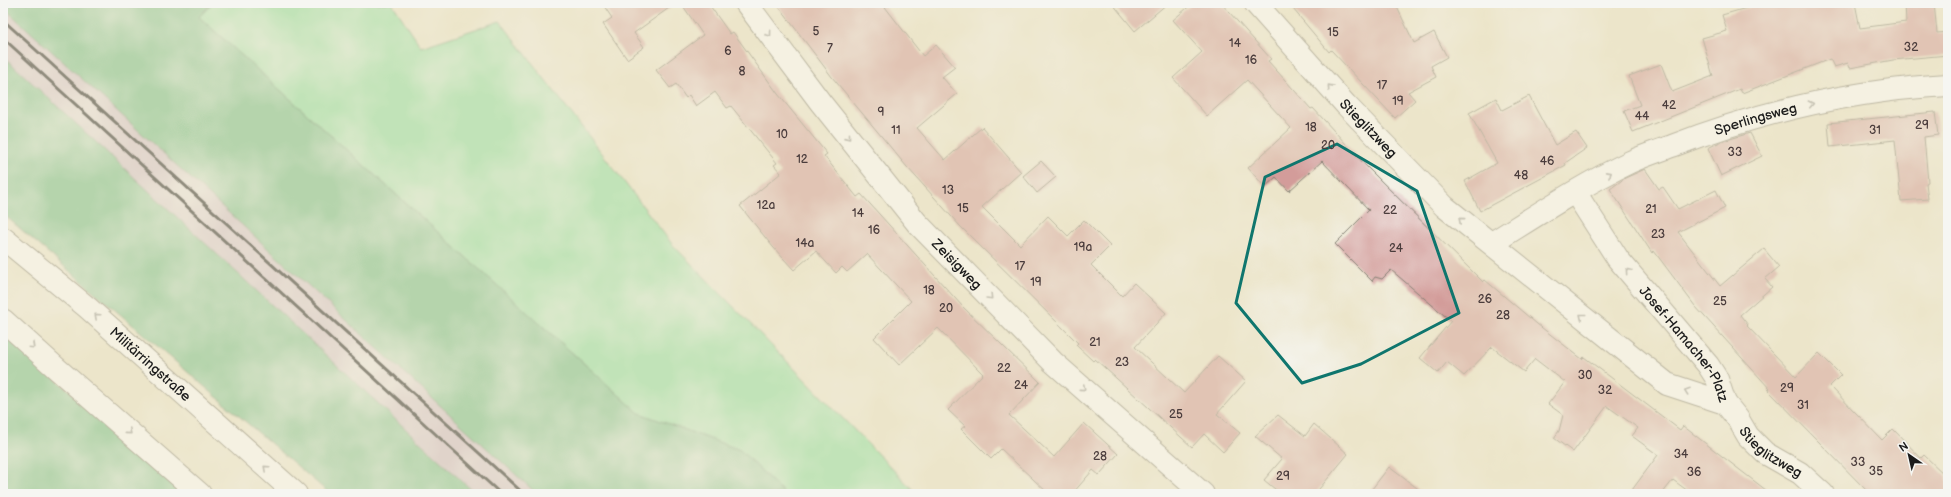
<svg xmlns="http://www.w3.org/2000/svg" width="1951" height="497" font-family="'Balsamiq Sans',sans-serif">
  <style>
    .industrial { fill: #d1bdcb }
    .green { fill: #8de1a2; stroke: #547e5f }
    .forest { fill: #72bf88; stroke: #476e52 }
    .building { fill: #d39c9a }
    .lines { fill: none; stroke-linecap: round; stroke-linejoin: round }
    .minor-casing { stroke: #848073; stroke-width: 24 }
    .highway-casing { stroke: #848073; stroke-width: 24 }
    .minor { stroke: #fff; stroke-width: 22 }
    .highway { stroke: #fff; stroke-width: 22 }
    .rail { stroke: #1c1c1c; stroke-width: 3 }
    .oneway { stroke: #999 }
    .marked { fill: none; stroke: #0f766e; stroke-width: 3; stroke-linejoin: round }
    .labels { text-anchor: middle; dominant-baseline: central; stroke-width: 3; stroke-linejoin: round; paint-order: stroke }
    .number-label { font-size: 12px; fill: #4a3c3c }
    .street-label { font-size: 14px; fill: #1c1c1c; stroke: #f6f6f2 }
  </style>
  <rect width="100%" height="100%" fill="#f6f6f2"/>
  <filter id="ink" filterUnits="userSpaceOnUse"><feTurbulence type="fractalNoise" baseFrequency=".025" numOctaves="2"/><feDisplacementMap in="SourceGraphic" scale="8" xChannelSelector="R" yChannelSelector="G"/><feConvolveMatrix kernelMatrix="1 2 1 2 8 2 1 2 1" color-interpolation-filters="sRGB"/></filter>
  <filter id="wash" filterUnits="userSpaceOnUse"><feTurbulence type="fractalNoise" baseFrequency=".012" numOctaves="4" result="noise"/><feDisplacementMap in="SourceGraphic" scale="16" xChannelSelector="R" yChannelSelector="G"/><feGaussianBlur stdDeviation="0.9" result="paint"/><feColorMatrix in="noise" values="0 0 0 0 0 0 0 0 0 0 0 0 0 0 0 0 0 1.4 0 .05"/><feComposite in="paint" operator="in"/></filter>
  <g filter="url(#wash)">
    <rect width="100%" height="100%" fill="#ece5ca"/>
    <polygon class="industrial" points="3,7 537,494 476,494 3,56"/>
    <polygon class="green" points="212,3 392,3 421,47 500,21 672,244 917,494 785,494 740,450 639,413 199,17"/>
    <g class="forest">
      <polygon points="3,3 212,3 199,17 639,413 740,450 785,494 537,494 3,7"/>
      <polygon points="3,56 476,494 330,494 3,214"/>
      <polygon points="3,335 192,494 3,494"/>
    </g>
    <g id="blocks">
      <g class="building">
        <polygon points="602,3 676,3 634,33 644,47 627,59 603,24 612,18"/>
        <polygon points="681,3 708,3 730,34 733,32 778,94 827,154 824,156 857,197 861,194 963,307 1040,382 1009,415 1054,457 1084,423 1118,454 1099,475 1093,470 1072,494 1049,494 1001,449 991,459 961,429 965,426 948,410 983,374 938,328 899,365 874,338 911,301 867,254 847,272 842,267 836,273 816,251 794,270 773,247 740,206 781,173 774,165 777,163 731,106 727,108 715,92 696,106 689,95 686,98 676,84 670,88 656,70 703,35"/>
        <polygon points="776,3 882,3 923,56 936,45 955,67 942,77 957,94 917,128 945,160 982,127 1021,172 982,207 1020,245 1048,216 1068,236 1084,220 1110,246 1091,265 1122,296 1134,283 1166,313 1135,347 1184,393 1218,356 1246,381 1217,414 1240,433 1223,452 1204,434 1192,447 1095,359 1093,361 1076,345 1078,343 960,226 907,167 832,77"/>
        <polygon points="1112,3 1168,3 1135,31"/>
        <polygon points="1193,3 1221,3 1271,59 1268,61 1311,109 1313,108 1368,168 1483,282 1485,280 1537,324 1582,359 1584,357 1680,430 1683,426 1771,494 1692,494 1673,480 1662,494 1629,494 1658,455 1632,436 1638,428 1607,406 1573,452 1554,438 1559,431 1563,415 1548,404 1565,382 1535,359 1524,372 1492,347 1464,376 1447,362 1438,373 1420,358 1451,321 1391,270 1382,279 1375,277 1372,281 1335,244 1369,210 1322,161 1289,191 1276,177 1265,187 1248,168 1291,128 1247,80 1207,116 1173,78 1202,52 1173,20"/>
        <polygon points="1288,3 1395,3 1414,43 1434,32 1447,57 1431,66 1436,77 1408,92 1415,100 1395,118 1331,50 1329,52"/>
        <polygon points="1764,3 1855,3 1860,28 1906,22 1905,3 1934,3 1937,33 1948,32 1948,55 1893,60 1850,68 1848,63 1834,67 1830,59 1742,93 1740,89 1633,132 1624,111 1640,105 1629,76 1661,64 1672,92 1713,76 1702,38 1727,31 1722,15"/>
        <polygon points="1529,96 1555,145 1576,132 1587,148 1565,163 1566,165 1480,211 1465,181 1497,163 1469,113 1496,98 1502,110"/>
        <polygon points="1935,112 1938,135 1924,137 1928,182 1926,183 1928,199 1901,201 1895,140 1830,147 1828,123"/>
        <polygon points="1750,133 1762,156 1721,176 1708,148 1720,142"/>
        <polygon points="1041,161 1056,177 1037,193 1023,176"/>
        <polygon points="1645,169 1659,189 1663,187 1678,209 1716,190 1725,208 1678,232 1720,286 1764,249 1779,267 1765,279 1772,287 1740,315 1748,325 1747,326 1796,377 1819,353 1841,375 1830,386 1882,440 1893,429 1921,458 1924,455 1948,478 1948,494 1870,494 1768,390 1770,389 1695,306 1654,251 1652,253 1610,189 1625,178"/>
        <polygon points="1278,415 1305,436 1314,424 1348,454 1315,494 1281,494 1264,480 1282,459 1255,436"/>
        <polygon points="1389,467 1425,494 1368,494"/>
      </g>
    </g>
  </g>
  <g filter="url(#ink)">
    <use href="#blocks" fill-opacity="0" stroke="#848073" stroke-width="1"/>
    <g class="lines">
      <defs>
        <g id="minor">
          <path id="s1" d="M 746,3 L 821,103 L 917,223 L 1053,362 L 1203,494"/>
          <path id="s2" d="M 1255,3 L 1346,105 L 1445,207 L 1667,384 L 1725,403"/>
          <path id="s3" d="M 1575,192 L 1618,259 L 1708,365 L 1717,379 L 1725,403 L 1738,419 L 1748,436 L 1765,453 L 1800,473 L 1823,494"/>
          <path id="s4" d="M 1492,243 C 1537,215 1582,185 1630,162 C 1643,156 1658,151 1672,146 C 1760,112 1854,90 1948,85"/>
        </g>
        <g id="highway">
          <path id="s5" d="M 3,238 L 88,308 L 296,494"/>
          <polyline points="3,320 55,367 200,494"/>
        </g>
      </defs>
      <use href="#minor" class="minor-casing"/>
      <use href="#highway" class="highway-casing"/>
      <use href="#minor" class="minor"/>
      <use href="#highway" class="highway"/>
      <g class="rail">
        <polyline points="3,20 524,494"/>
        <polyline points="3,38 501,494"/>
      </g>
    </g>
    <defs><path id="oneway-chevron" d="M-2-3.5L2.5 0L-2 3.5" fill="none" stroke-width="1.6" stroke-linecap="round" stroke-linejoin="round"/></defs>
    <g class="oneway">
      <use href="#oneway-chevron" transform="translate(769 34) rotate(53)"/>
      <use href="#oneway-chevron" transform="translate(1330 87) rotate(-132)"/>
      <use href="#oneway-chevron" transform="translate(1811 104) rotate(-13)"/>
      <use href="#oneway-chevron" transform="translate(848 137) rotate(51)"/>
      <use href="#oneway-chevron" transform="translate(1609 174) rotate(-28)"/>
      <use href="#oneway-chevron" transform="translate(1461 220) rotate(-140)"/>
      <use href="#oneway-chevron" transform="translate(1628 271) rotate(-131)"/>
      <use href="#oneway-chevron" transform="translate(990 297) rotate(46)"/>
      <use href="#oneway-chevron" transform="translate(97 316) rotate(-138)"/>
      <use href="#oneway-chevron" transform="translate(1582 316) rotate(-141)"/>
      <use href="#oneway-chevron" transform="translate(32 346) rotate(43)"/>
      <use href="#oneway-chevron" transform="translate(1083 388) rotate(41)"/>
      <use href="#oneway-chevron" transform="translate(1687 391) rotate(-161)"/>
      <use href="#oneway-chevron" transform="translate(129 432) rotate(41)"/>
      <use href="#oneway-chevron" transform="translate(266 468) rotate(-138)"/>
    </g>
  </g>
  <path d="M0 0H1951V497H0ZM 1337,144 L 1417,191 L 1459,313 L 1361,364 L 1302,383 L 1236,303 L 1265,177 Z" fill="#ece5ca" fill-opacity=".55" fill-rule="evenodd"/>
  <path class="marked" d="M 1337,144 L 1417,191 L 1459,313 L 1361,364 L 1302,383 L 1236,303 L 1265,177 Z"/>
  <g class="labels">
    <g class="number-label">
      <text x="816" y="31">5</text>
      <text x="1333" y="32">15</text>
      <text x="1235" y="43">14</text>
      <text x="1911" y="47">32</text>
      <text x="830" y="48">7</text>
      <text x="728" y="51">6</text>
      <text x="1251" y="60">16</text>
      <text x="742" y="71">8</text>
      <text x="1382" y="85">17</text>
      <text x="1398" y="101">19</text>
      <text x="1669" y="105">42</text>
      <text x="881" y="112">9</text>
      <text x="1642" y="116">44</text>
      <text x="1922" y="125">29</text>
      <text x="1311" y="127">18</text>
      <text x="896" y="130">11</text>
      <text x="1875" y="130">31</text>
      <text x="782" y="134">10</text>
      <text x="1328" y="145">20</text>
      <text x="1735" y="152">33</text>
      <text x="802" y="159">12</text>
      <text x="1547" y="161">46</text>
      <text x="1521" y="175">48</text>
      <text x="948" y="190">13</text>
      <text x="766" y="205">12a</text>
      <text x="963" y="208">15</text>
      <text x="1651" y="209">21</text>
      <text x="1390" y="210">22</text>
      <text x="858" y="213">14</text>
      <text x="874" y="230">16</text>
      <text x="1658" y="234">23</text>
      <text x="805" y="243">14a</text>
      <text x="1083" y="247">19a</text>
      <text x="1396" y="248">24</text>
      <text x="1020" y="266">17</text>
      <text x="1036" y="282">19</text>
      <text x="929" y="290">18</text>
      <text x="1485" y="299">26</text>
      <text x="1720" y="301">25</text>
      <text x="946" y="308">20</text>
      <text x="1503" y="315">28</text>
      <text x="1095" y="342">21</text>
      <text x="1122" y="362">23</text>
      <text x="1004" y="368">22</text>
      <text x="1585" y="375">30</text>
      <text x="1021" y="385">24</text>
      <text x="1787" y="388">29</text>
      <text x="1605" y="390">32</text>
      <text x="1803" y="405">31</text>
      <text x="1176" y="414">25</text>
      <text x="1681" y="454">34</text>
      <text x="1100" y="456">28</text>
      <text x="1858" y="462">33</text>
      <text x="1876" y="471">35</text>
      <text x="1694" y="472">36</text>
      <text x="1283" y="476">29</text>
    </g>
    <g class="street-label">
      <text stroke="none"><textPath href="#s4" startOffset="293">Sperlingsweg</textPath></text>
      <text stroke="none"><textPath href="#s2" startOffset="169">Stieglitzweg</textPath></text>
      <text stroke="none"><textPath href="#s1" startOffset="336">Zeisigweg</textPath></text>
      <text stroke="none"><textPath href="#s3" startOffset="188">Josef-Hamacher-Platz</textPath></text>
      <text stroke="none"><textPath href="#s5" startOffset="194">Militärringstraße</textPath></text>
      <text stroke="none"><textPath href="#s3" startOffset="329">Stieglitzweg</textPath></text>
    </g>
  </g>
  <rect width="1951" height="497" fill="none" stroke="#f6f6f2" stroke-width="16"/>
  <g transform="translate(1909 455) rotate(326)" stroke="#f6f6f2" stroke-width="3" paint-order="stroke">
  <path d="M0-3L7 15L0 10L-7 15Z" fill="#1c1c1c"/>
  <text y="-6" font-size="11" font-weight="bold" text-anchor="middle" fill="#1c1c1c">N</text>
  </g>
</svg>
